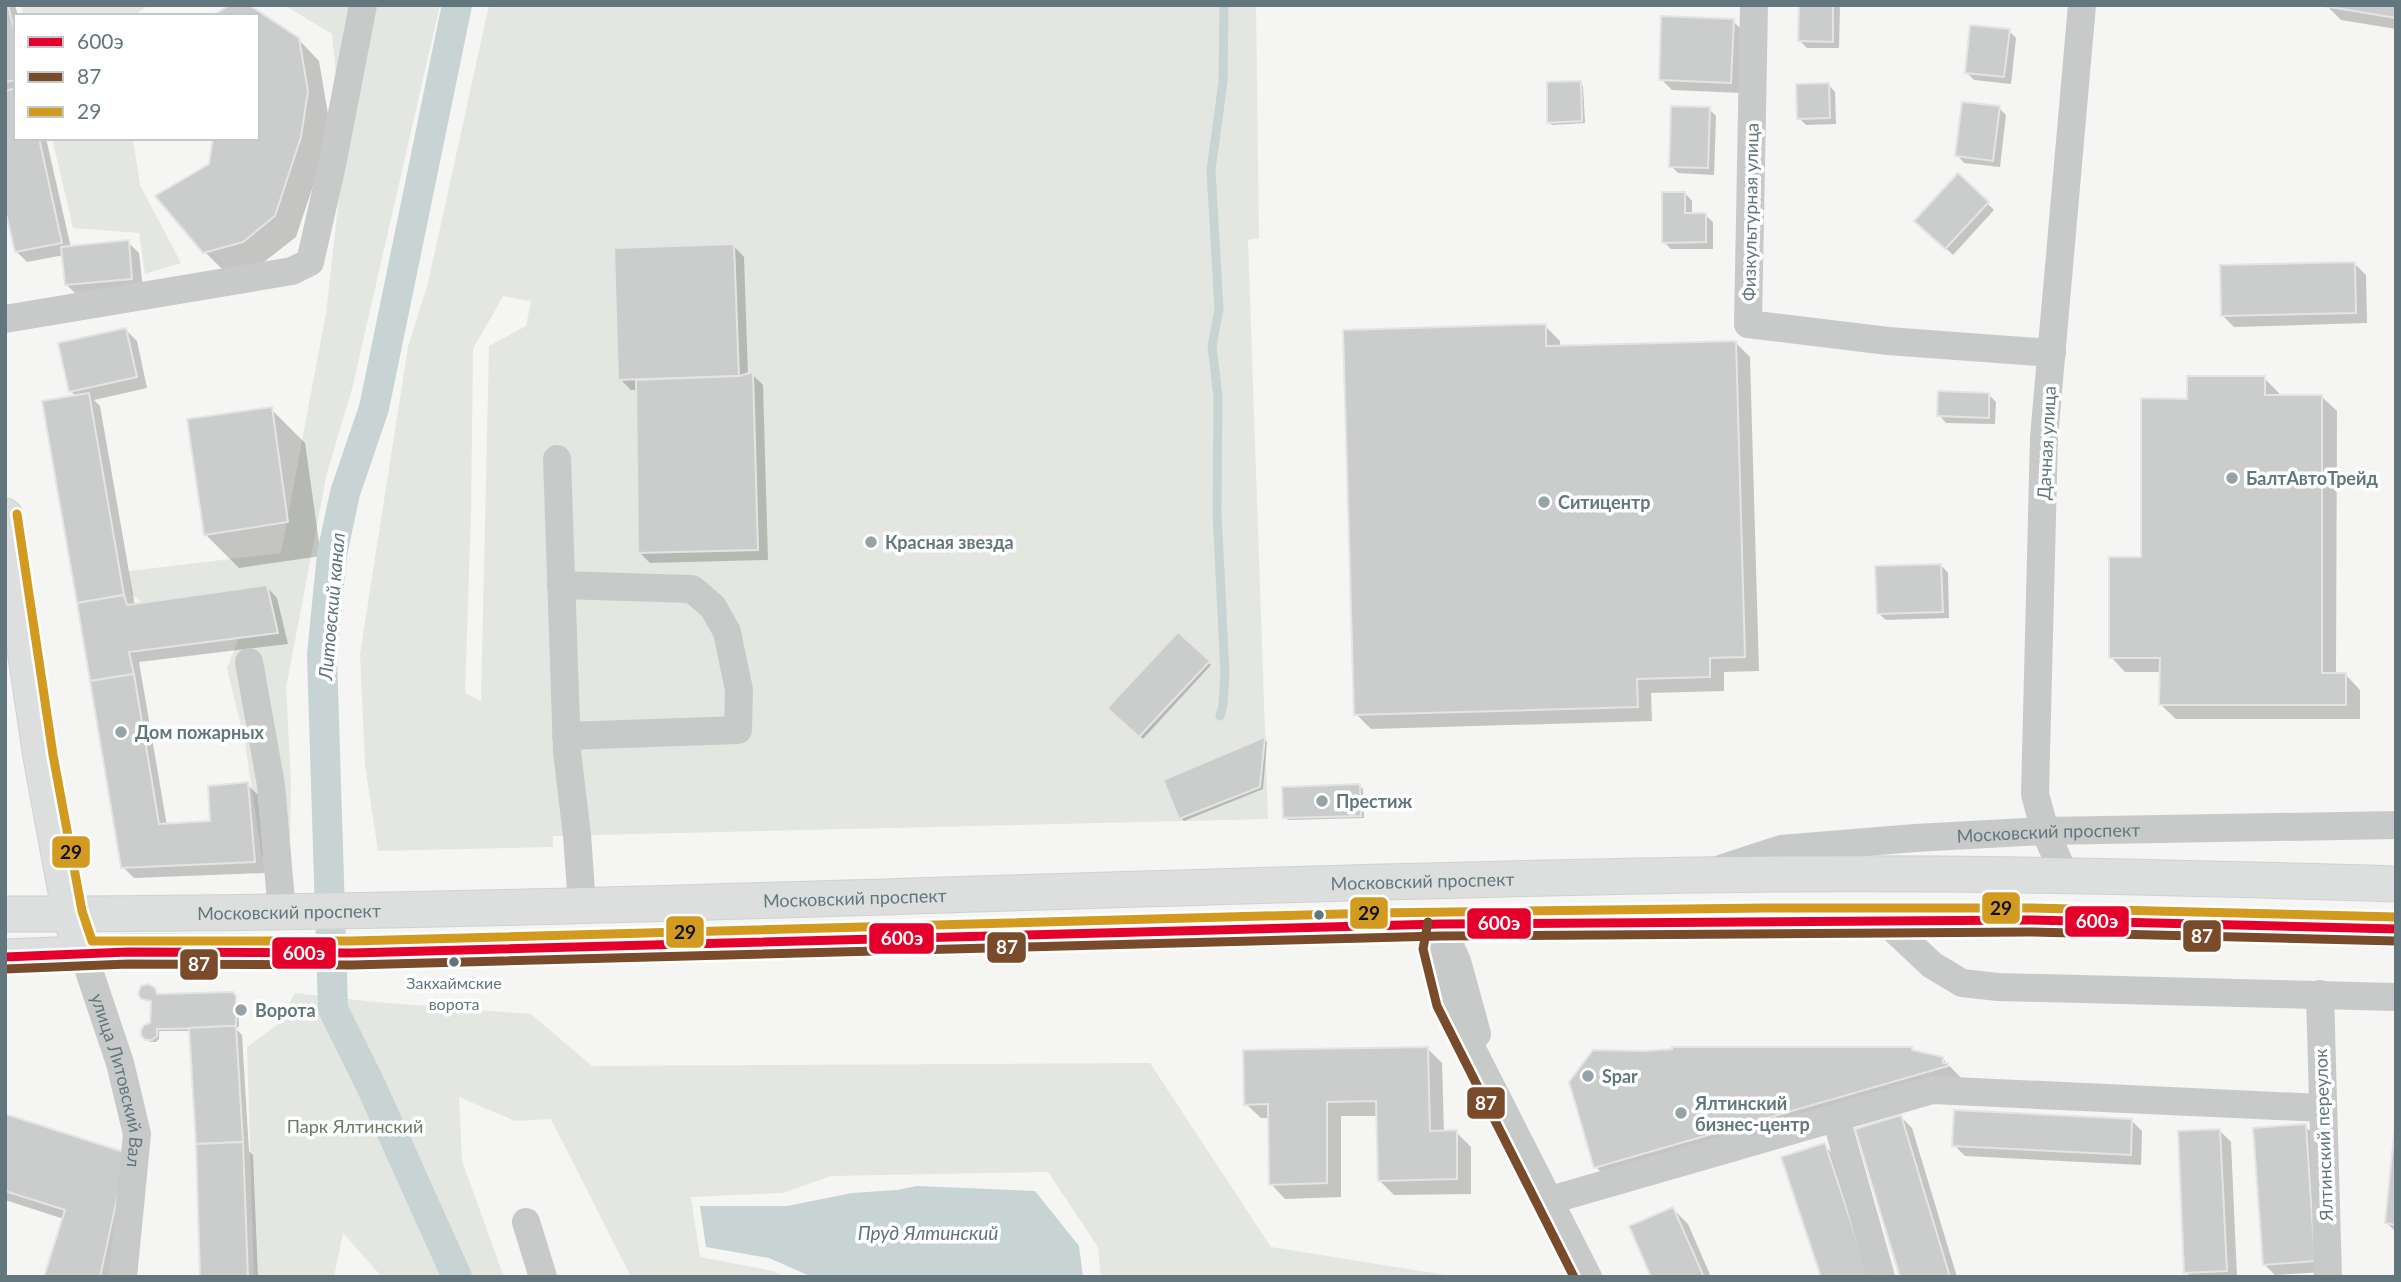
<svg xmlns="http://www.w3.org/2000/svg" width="2401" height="1282" font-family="Lato,sans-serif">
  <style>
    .green { fill: #e4e7e1; fill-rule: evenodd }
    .water { fill: #c8d3d4 }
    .shadow { fill: #0003 }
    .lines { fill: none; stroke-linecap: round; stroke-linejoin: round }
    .stream { stroke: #c8d3d4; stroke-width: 9 }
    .canal { stroke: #c8d3d4; stroke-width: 30 }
    .building { fill: #cbcdcd; stroke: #e4e4e4; stroke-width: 2 }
    .major-casing { stroke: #d0d1d1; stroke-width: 37 }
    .minor { stroke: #c8caca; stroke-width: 28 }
    .major { stroke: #dddede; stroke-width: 35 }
    .bus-1-casing { stroke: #fff; stroke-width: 14 }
    .bus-2-casing { stroke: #fff; stroke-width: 14 }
    .bus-3-casing { stroke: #fff; stroke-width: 14 }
    .bus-1 { stroke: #e4002b; stroke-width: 9 }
    .bus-2 { stroke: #7a4b2a; stroke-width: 9 }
    .bus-3 { stroke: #d29a1f; stroke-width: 9 }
    .poi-dot { fill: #95a3a7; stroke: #fff; stroke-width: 2.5 }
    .bus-dot { fill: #62777d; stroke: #fff; stroke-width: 2.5 }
    .labels { text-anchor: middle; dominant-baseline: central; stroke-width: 7; stroke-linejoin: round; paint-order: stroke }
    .bus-label { font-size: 16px; fill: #62777d; stroke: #fff }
    .street-label { font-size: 18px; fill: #62777d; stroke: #fff }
    .poi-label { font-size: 18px; font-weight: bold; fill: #62777d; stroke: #fff; text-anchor: start }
    .park-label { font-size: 18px; fill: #6d7a65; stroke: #fff }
    .water-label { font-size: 19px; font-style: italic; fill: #5d7678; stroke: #fff }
    .line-badge { stroke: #fff; stroke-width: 2.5 }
    .badge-label { font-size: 19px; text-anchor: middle; font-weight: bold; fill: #fff }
    .pale-badge-label { font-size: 19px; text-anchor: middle; font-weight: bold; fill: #111 }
  </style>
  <rect width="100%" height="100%" fill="#f5f5f4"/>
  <g class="green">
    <polygon points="21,5 148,5 134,16 23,16"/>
    <polygon points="284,5 440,5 352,389 327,473 286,688 291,783 290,856 262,857 245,743 227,668 239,638 278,633 267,585 143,603 131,594 129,571 281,553 326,313 344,153 332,34"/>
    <path d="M 489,5 L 1256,5 L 1259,238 L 1248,240 L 1268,819 L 553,836 L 553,847 L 378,851 L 365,765 L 360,654 L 408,347 L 428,283 ZM 503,296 L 531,301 L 526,326 L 489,346 L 481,701 L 465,693 L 471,513 L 473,349 Z"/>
    <polygon points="52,138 133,138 140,185 181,263 145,274 139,233 73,228"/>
    <polygon points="295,993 375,1002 531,1014 592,1066 1150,1063 1271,1247 1458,1277 1101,1277 1098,1247 1048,1172 831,1176 783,1193 691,1197 700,1257 773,1271 785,1277 631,1277 551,1119 515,1121 459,1097 462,1161 504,1277 382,1277 343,1233 334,1277 254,1277 247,1047 277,1025"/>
  </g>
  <polygon class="water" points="917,1186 1035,1191 1079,1246 1083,1277 812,1277 769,1258 706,1247 700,1206 787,1206 852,1193 897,1190"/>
  <g class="shadow">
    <polygon points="5,5 15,5 18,16 16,16 16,138 46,138 71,248 128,242 139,253 143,289 78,296 67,285 64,255 27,262 16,251 5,202"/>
    <polygon points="246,5 298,39 319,61 328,114 322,159 296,237 264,262 226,273 204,251 211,165 257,138 257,16"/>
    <polygon points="1800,5 1840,5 1839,48 1807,48 1800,41"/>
    <polygon points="2326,5 2396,5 2396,29 2341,20"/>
    <polygon points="1733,21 1744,32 1742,93 1672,90 1661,79"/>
    <polygon points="2009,31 2016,38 2011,84 1974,80 1967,73"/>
    <polygon points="1580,82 1583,86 1585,123 1552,125 1548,122"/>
    <polygon points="1828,84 1835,92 1836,124 1806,125 1799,118"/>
    <polygon points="1999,108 2006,115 2000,167 1964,163 1957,155"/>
    <polygon points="1709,109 1716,116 1714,175 1678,173 1671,166"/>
    <polygon points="1685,193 1692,201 1692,215 1705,215 1713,222 1713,249 1671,249 1664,242"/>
    <polygon points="1987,203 1994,210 1953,255 1917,221"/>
    <polygon points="733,245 744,257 748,375 752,374 763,385 768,560 650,563 639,552 637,390 631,390 620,379"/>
    <polygon points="2355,264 2366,275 2367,323 2234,327 2223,316"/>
    <polygon points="1545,326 1560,341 1560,347 1735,342 1750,357 1759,671 1724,672 1724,691 1651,693 1652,721 1371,729 1356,714"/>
    <polygon points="126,330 137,341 147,388 94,400 100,406 135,606 266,586 277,598 288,644 139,662 167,826 212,823 247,784 258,795 265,873 134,878 123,867 76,397 71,391"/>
    <polygon points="2264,378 2279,393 2279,397 2322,397 2337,411 2336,675 2346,675 2360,690 2360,719 2176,719 2161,705 2161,672 2125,672 2111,657 2143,558 2189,400"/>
    <polygon points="1989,395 1996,402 1995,424 1946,423 1939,415"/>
    <polygon points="271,409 305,443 321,556 239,568 205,534"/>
    <polygon points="1941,565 1948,573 1949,618 1886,620 1878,613"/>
    <polygon points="1178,634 1211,665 1143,739 1110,708"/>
    <polygon points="1265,739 1267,742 1263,789 1184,821 1181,818"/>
    <polygon points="1360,786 1363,789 1364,818 1288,820 1285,817"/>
    <polygon points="154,989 158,995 232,994 238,1005 239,1026 236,1029 242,1035 249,1151 253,1155 258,1277 201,1277 197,1144 191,1031 159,1031 159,1039 156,1042 150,1042 143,1034 152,1024 152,1003 142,998"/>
    <polygon points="1428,1049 1442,1063 1444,1132 1456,1132 1471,1147 1471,1194 1394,1195 1379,1180 1378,1116 1341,1116 1341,1197 1285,1199 1271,1184 1270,1118 1261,1118 1246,1104"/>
    <polygon points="1911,1049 1914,1052 1942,1058 1963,1080 1617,1188 1596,1167"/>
    <polygon points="5,1116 126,1155 117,1277 46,1277 64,1219 5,1200"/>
    <polygon points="1901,1117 1912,1128 1957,1277 1901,1277"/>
    <polygon points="2131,1120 2142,1131 2141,1165 1965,1156 1954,1145"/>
    <polygon points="2305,1126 2316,1137 2325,1272 2275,1275 2264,1264"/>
    <polygon points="2220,1131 2231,1142 2237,1277 2191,1277 2186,1272"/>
    <polygon points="2396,1134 2396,1232 2387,1223"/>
    <polygon points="1824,1145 1835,1156 1876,1277 1823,1277"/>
    <polygon points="1673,1209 1688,1224 1711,1277 1654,1277"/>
  </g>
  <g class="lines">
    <polyline class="stream" points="1220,716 1223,705 1225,674 1217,512 1218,397 1212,346 1219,309 1211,170 1223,82 1224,5"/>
    <polyline class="canal" points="457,5 374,408 345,493 332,554 322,655 333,1009 371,1086 457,1277"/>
  </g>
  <g class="building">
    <polygon points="5,5 8,5 16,37 16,80 5,82"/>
    <polygon points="230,5 249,5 299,38 308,91 301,137 275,216 243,242 203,253 155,196 209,164 213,138 257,138 257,16 212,16"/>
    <polygon points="1799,5 1833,5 1833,42 1798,41"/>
    <polygon points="2325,5 2396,5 2396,18 2324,6"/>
    <polygon points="1661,16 1734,19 1731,83 1659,80"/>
    <polygon points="1970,25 2010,29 2004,77 1965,73"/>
    <polygon points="1581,81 1582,121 1547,123 1547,82"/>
    <polygon points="1829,83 1830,118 1797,119 1796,84"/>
    <polygon points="16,88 16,138 39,138 62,243 15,252 5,209 5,91"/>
    <polygon points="1962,102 2000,106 1993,161 1955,156"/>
    <polygon points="1671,106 1710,107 1708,168 1669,167"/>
    <polygon points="1958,173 1989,202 1945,249 1914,221"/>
    <polygon points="1662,192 1685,192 1685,213 1706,213 1706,242 1662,243"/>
    <polygon points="129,240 132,279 65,285 61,247"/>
    <polygon points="734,244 739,376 618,380 614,248"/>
    <polygon points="2355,262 2356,313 2221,316 2220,265"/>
    <polygon points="1546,324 1546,346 1736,341 1745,657 1710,658 1710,677 1637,679 1638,707 1354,715 1343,330"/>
    <polygon points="126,328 137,377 69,392 58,343"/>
    <polygon points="753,372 758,550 638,553 636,380 739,376"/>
    <polygon points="2187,376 2265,376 2265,395 2322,395 2322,673 2346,673 2346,705 2159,705 2160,658 2109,658 2109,557 2141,557 2141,398 2187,399"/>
    <polygon points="1938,391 1989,393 1989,418 1937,416"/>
    <polygon points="89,393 124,595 77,603 42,401"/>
    <polygon points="272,407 288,522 204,535 187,419"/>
    <polygon points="1941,564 1943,612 1877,614 1875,566"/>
    <polygon points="267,585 278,633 129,652 134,674 90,681 77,603 124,595 127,605"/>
    <polygon points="1178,632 1210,661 1139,737 1107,708"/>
    <polygon points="134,674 159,824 210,821 208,786 248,782 255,862 121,868 90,681"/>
    <polygon points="1265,737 1260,787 1179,819 1163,780"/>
    <polygon points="1360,784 1361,816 1283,818 1282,787"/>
    <polygon points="148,984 155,988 157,994 233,992 236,996 236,1026 232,1028 157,1029 157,1036 152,1040 145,1040 141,1035 141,1030 144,1025 150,1023 151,1001 141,999 138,994 141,986"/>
    <polygon points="227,1026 236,1026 243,1142 196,1144 189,1028"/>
    <polygon points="1428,1047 1430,1131 1457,1130 1457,1179 1378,1181 1376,1101 1327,1102 1327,1183 1269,1185 1268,1104 1244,1105 1243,1050"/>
    <polygon points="1672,1047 1912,1047 1912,1050 1943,1057 1943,1063 1948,1063 1948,1066 1594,1168 1569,1082 1593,1050 1646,1051 1672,1049"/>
    <polygon points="1954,1110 2132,1119 2131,1155 1952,1146"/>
    <polygon points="5,1114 127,1153 100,1277 44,1277 65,1210 5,1191"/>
    <polygon points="1901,1115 1950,1277 1900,1277 1855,1129"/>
    <polygon points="2396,1116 2396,1225 2385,1223"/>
    <polygon points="2306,1124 2315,1261 2263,1265 2253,1128"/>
    <polygon points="2220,1129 2227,1271 2184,1273 2178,1131"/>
    <polygon points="243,1142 248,1277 200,1277 196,1144"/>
    <polygon points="1825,1143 1869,1277 1821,1277 1781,1157"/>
    <polygon points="1673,1207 1704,1277 1651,1277 1629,1226"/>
  </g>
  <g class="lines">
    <defs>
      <g id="major">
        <polyline points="5,516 41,757 70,914 77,937"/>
        <path id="s3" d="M 5,914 C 570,914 1134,884 1699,875 C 1931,871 2164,877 2396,884"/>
        <polyline points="5,957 128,952 352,953 1440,924 1884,920 2029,920 2396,929"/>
      </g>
    </defs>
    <use href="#major" class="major-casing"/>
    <g class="minor">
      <polyline points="1754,5 1748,324 1888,341 2052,353"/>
      <polyline points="5,319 292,271 310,262 332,165 363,5"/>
      <polyline points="557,459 567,752 577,835 582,905"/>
      <polyline points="561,585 692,589 713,607 727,632 739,690 738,730 566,736"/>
      <polyline points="249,662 271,785 282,913"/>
      <path id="s1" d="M 1723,868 L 1781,849 L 1915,838 L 2045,831 L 2396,825"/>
      <polyline points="2065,876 2045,831 2035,794 2044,437 2082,5"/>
      <polyline points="1884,920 1932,965 1962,983 1998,987 2396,997"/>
      <polyline points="1440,924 1435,948 1438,967 1448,1002 1588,1277"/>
      <polyline points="1440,924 1457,961 1477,1034"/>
      <path id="s2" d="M 83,953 L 120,1063 L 137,1134 L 123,1277"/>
      <polyline points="2320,994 2328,1277"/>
      <polyline points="1836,1118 1881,1277"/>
      <polyline points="1547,1201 1932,1090 2322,1108"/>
      <polyline points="526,1222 543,1277"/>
    </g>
    <use href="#major" class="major"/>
    <defs>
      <polyline id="bus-1" points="5,957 128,952 352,953 1440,924 2029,920 2396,929"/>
      <g id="bus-2">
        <polyline points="1428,922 1423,949 1437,1006 1574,1277"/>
        <polyline points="5,969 128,964 352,965 1440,936 2029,932 2396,941"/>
      </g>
      <polyline id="bus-3" points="17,514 53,755 82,911 92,941 352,941 1377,913 1764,908 2029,908 2396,917"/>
    </defs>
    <use href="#bus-1" class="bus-1-casing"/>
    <use href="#bus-2" class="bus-2-casing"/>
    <use href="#bus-3" class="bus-3-casing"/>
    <use href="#bus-1" class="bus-1"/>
    <use href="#bus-2" class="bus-2"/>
    <use href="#bus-3" class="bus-3"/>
  </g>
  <g class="poi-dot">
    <circle cx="2232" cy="478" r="7"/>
    <circle cx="1544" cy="502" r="7"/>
    <circle cx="871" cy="542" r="7"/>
    <circle cx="121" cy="732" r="7"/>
    <circle cx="1322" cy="801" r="7"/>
    <circle cx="241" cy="1010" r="7"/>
    <circle cx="1588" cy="1076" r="7"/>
    <circle cx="1681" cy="1113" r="7"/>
  </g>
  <g class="bus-dot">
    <circle cx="1319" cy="915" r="6"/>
    <circle cx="454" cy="962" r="6"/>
  </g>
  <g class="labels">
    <g class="bus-label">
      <text x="454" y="982">Закхаймские<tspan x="454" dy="21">ворота</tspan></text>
    </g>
    <g class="street-label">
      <text transform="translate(1750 212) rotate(-89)">Физкультурная улица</text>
      <text transform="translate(2046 443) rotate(-87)">Дачная улица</text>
      <text stroke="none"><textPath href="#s1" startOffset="329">Московский проспект</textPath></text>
      <text stroke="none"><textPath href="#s3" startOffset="1418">Московский проспект</textPath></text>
      <text stroke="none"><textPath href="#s3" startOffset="850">Московский проспект</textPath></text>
      <text stroke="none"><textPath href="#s3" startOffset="284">Московский проспект</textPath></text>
      <text stroke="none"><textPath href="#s2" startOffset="133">улица Литовский Вал</textPath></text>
      <text transform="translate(2323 1135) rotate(-92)">Ялтинский переулок</text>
    </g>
    <g class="poi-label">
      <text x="2246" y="478">БалтАвтоТрейд</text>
      <text x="1558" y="502">Ситицентр</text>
      <text x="885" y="542">Красная звезда</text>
      <text x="135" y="732">Дом пожарных</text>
      <text x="1336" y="801">Престиж</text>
      <text x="255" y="1010">Ворота</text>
      <text x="1602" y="1076">Spar</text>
      <text x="1695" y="1103">Ялтинский<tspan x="1695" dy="21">бизнес-центр</tspan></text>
    </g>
    <g class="park-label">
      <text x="355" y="1126">Парк Ялтинский</text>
    </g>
    <g class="water-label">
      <text transform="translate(331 606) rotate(-85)">Литовский канал</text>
      <text x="928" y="1232">Пруд Ялтинский</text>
    </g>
  </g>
  <g class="line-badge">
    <rect x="51" y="835" width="40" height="34" rx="7" fill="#d29a1f"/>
    <rect x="1981" y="891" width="40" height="34" rx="7" fill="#d29a1f"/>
    <rect x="1349" y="896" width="40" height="34" rx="7" fill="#d29a1f"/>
    <rect x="2064" y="905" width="66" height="33" rx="7" fill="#e4002b"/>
    <rect x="1466" y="907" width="66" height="33" rx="7" fill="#e4002b"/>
    <rect x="665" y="915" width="40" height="34" rx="7" fill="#d29a1f"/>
    <rect x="2182" y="919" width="40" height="34" rx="7" fill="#7a4b2a"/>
    <rect x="868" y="922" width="67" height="33" rx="7" fill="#e4002b"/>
    <rect x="986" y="931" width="41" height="33" rx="7" fill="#7a4b2a"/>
    <rect x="271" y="936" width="66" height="34" rx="7" fill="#e4002b"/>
    <rect x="179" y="948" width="40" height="33" rx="7" fill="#7a4b2a"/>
    <rect x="1466" y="1086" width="40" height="34" rx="7" fill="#7a4b2a"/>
  </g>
  <g class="badge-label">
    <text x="2097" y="928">600э</text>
    <text x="1499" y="930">600э</text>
    <text x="2202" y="943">87</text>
    <text x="902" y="945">600э</text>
    <text x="1007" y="954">87</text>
    <text x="304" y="960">600э</text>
    <text x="199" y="971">87</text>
    <text x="1486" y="1110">87</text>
  </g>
  <g class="pale-badge-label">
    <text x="71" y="859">29</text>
    <text x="2001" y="915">29</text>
    <text x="1369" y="920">29</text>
    <text x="685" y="939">29</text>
  </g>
  <rect width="2401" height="1282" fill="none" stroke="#62777d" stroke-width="14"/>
  <rect x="14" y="14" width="245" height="126" fill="#ffffff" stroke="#c0c9cb" stroke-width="2"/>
  <rect x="28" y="37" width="35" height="10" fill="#e4002b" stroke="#c0c9cb" stroke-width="2"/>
  <text x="77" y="49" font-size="21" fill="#62777d">600э</text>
  <rect x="28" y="72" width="35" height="10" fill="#7a4b2a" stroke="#c0c9cb" stroke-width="2"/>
  <text x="77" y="84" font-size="21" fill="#62777d">87</text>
  <rect x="28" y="107" width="35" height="10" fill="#d29a1f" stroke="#c0c9cb" stroke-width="2"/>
  <text x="77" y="119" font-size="21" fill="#62777d">29</text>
</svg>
